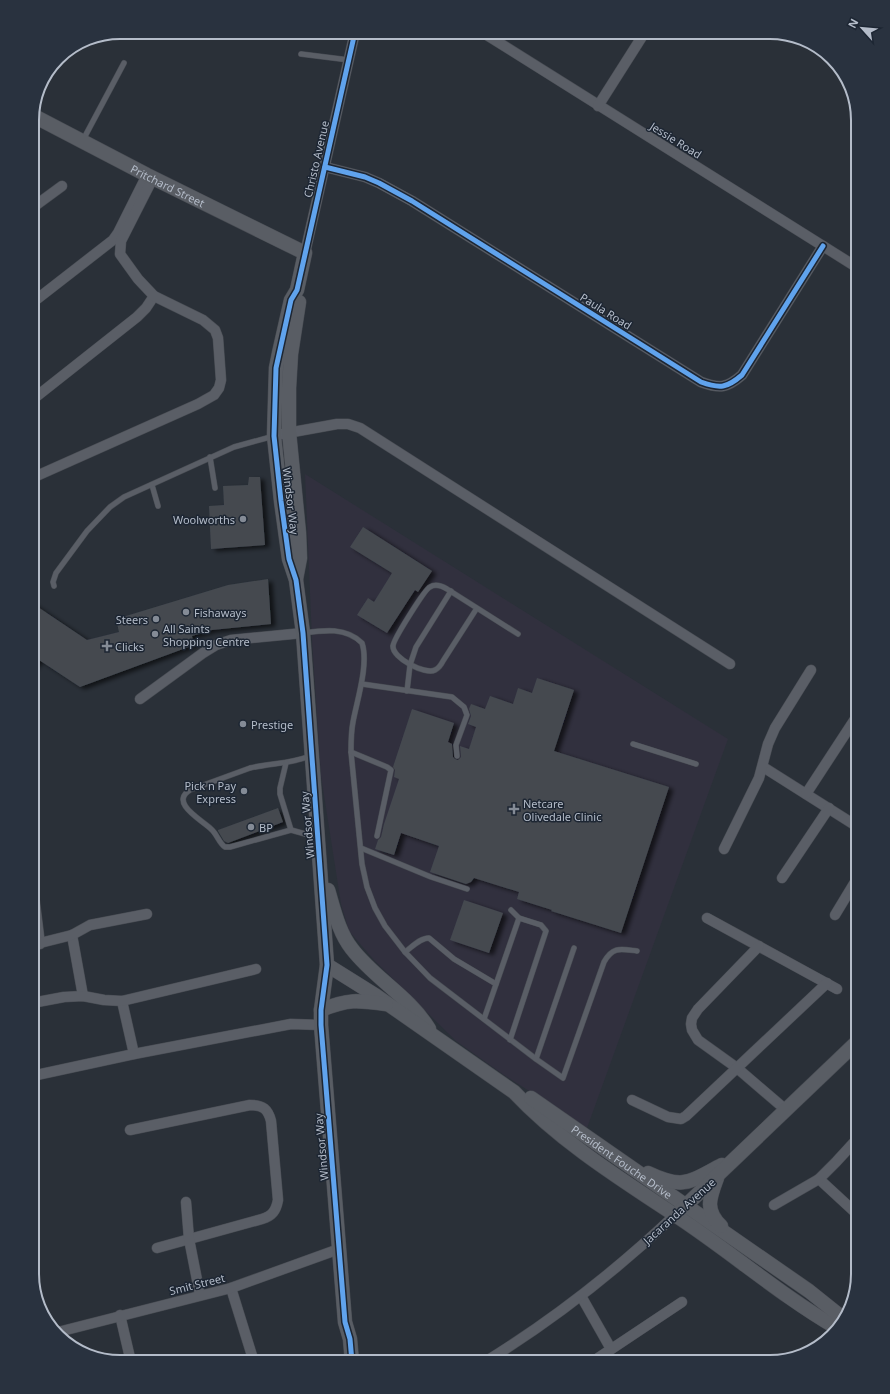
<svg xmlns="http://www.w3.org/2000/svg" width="890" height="1394" font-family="'Noto Sans',sans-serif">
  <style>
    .medical { fill: #31303e }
    .building { fill: #444950; filter: url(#shadow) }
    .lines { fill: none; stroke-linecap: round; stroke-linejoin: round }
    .lane-casing { stroke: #484c53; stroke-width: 6 }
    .street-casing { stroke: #484c53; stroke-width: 11 }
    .secondary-casing { stroke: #484c53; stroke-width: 15 }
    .lane { stroke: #5a5e66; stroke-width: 5 }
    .street { stroke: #5a5e66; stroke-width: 10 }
    .secondary { stroke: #595d64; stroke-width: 14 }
    .cycleway-casing { stroke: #1d2633; stroke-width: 8 }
    .cycleway { stroke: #60a3ed; stroke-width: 5 }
    .poi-dot { fill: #848b96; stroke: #1d2633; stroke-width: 1.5 }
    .labels { text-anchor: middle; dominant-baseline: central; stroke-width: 3; stroke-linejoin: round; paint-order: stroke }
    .street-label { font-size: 11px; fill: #b4bcc9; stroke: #1d2633 }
    .poi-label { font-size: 11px; fill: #b4bcc9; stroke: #1d2633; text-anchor: start }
    .rim { fill: none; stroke: #b4bcc9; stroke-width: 2 }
  </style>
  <defs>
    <filter id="shadow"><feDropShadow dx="4.5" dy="2.5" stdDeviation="2" flood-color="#0009"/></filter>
  </defs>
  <rect width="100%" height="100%" fill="#2a3038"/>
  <polygon class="medical" points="305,474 728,739 587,1128 504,1075 456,1041 374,960 349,931 341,904 321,776 312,640"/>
  <g class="building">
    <polygon points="249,477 260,477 265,545 211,549 209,506 224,505 223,486 248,485"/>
    <polygon points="363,527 432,571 418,592 415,590 387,633 357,615 368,598 374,602 392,573 350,547"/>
    <polygon points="268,579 271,624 212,630 192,636 194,645 80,687 39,660 32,668 32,603 87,640 119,632 116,619 228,585"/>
    <polygon points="537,678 574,690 554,751 669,787 621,933 551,911 552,910 517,899 519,892 474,878 471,882 466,884 430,872 439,846 401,833 394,855 375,849 378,840 381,837 384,824 399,779 394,777 395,770 393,767 412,709 454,723 448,742 452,744 453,757 455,759 458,760 461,757 460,746 469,749 476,727 468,724 471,716 469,709 471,704 485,709 490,696 513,704 518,688 532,693"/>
    <polygon points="278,808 283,822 228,843 224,841 218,831 218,830"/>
    <polygon points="464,900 503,913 489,953 450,940"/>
  </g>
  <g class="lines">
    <defs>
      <g id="lane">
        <polyline points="301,54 349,60"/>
        <polyline points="83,140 124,63"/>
        <polyline points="210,457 215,488"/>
        <polyline points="152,485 158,506"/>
        <polyline points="54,586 53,582 56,573 87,531 110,507 124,497 234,447 274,436"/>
        <path d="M 477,608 L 443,661 C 441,665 439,668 435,670 C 425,675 392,658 393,646 C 393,640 425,589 430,587 C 436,583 442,586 447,589 L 518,634"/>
        <path d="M 304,633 C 324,630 346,627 362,643 C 369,664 357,700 353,722 C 351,732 351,742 351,752 L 362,864 L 367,887 L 375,908 L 385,926 L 405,952 L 430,978 L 536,1059 L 563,1078 L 604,962 C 613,946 621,949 637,951"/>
        <polyline points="362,684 452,697 464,707 467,715 456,745 457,756"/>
        <polyline points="407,691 410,665 416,647 451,591"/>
        <polyline points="633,744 696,764"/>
        <polyline points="351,752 387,767 391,770 377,836"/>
        <path d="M 310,756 C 290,764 271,763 250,768 L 190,790 C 169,803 202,820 211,829 C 217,834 219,843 225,847 L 230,847 L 291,830 L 316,837"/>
        <polyline points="286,763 280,788 280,794 291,830"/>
        <polyline points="361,848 431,877 467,889"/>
        <path d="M 405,952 C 412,947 420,938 429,938 L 454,959 L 496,984"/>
        <polyline points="484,1019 519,918"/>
        <polyline points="510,1040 546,931 541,925 519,918 511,910"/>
        <polyline points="536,1059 574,948"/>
      </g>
      <g id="street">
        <polyline points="482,32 858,268"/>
        <polyline points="598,106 645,32"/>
        <path d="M 325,167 L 365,177 L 379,183 L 412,201 L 701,382 C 720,389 727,388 742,375 L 823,246"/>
        <polyline points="32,208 62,186"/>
        <polyline points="305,253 355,32"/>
        <polyline points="32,303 113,240 118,233 147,175"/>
        <polyline points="32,400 137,317 146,308 154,296"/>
        <polyline points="282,434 337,424 348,424 360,428 730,664"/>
        <polyline points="32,478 198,404 214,395 219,388 221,380 218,338 215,330 203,320 154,296 138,279 120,254 121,241 153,178"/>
        <polyline points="140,699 203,653 216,645 231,640 303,633"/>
        <polyline points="763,767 858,827"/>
        <polyline points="806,794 855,719"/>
        <polyline points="724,849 759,778 768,744 775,728 811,670"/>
        <polyline points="782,878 829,808"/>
        <polyline points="32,896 34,896 40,944"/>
        <polyline points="835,915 858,877"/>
        <polyline points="707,918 837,989"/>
        <polyline points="72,935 83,996"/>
        <polyline points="32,945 72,935 90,925 147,914"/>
        <polyline points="759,946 698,1009 692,1018 691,1024 692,1030 698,1040 737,1068 786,1110"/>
        <polyline points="122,1001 134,1054"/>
        <polyline points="32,1003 64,997 83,996 104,1000 122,1001 256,969"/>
        <polyline points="32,1076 134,1054 291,1024 321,1025"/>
        <polyline points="632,1100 668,1117 681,1119 686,1116 827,983"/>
        <path d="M 130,1130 L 250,1105 C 263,1105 268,1109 271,1121 L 278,1200 C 276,1211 272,1216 262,1219 L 157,1248"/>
        <polyline points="819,1179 858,1215"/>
        <polyline points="186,1202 189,1239 200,1295"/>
        <polyline points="774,1205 819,1179 836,1162 858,1138"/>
        <polyline points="231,1288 254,1362"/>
        <polyline points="581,1296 611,1349"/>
        <polyline points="120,1315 131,1362"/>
        <polyline points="58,1332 231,1288 339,1249"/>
        <path d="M 485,1362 C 553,1320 617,1270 675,1215"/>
        <polyline points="592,1362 682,1302"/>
      </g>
      <g id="secondary">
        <path id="s1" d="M 32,115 L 147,175 L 305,253 L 297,290 L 291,300 L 279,353 L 276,368 L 274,436 L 281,501 L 289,559 L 296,580 L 303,633 L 327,965 L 321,1010 L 321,1025 L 345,1322 L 350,1339 L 352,1362"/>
        <polyline points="296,579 300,558 299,533 289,432 289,388 291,354 299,302"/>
        <path d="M 328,890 C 334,910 339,933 352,949 C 375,979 409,996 429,1029"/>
        <path d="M 327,965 L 375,995 L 514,1092 C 560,1141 619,1178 675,1215 C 730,1251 780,1295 837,1328"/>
        <path d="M 321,1010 C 348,999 357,1000 386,1004"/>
        <path id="s2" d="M 531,1098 L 809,1291 L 844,1319"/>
        <path d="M 648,1173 C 684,1190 689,1182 722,1165"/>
        <path d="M 717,1178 C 710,1197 704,1210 721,1226"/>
        <polyline points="680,1211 858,1041"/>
      </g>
    </defs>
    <use href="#lane" class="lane-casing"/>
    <use href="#street" class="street-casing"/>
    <use href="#secondary" class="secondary-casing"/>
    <use href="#lane" class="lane"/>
    <use href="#street" class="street"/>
    <use href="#secondary" class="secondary"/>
    <defs>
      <g id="cycleway">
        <path d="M 325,167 L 365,177 L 379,183 L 412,201 L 701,382 C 720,389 727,388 742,375 L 823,246"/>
        <polyline points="352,1362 350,1339 345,1322 321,1025 321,1010 327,965 303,633 296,580 289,559 281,501 274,436 276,368 291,300 297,290 355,32"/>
      </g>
    </defs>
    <use href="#cycleway" class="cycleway-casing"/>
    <use href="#cycleway" class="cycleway"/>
  </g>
  <g class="poi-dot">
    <circle cx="243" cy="519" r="4"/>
    <circle cx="186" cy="612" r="4"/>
    <circle cx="156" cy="619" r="4"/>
    <circle cx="155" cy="634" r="4"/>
    <path d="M105 640h4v4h4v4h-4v4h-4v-4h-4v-4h4z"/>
    <circle cx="243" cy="724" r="4"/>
    <circle cx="244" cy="791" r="4"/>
    <path d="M512 803h4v4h4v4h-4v4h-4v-4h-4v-4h4z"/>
    <circle cx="251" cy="827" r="4"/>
  </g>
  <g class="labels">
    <g class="street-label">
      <text transform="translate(676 140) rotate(32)">Jessie Road</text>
      <text transform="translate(316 159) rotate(-77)">Christo Avenue</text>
      <text stroke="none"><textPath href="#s1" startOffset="153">Pritchard Street</textPath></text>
      <text transform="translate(606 311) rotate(32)">Paula Road</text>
      <text transform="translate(291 501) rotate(83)">Windsor Way</text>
      <text transform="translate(307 825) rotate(-95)">Windsor Way</text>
      <text transform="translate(321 1147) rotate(-95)">Windsor Way</text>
      <text stroke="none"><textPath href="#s2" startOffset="111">President Fouche Drive</textPath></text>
      <text transform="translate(679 1211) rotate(-42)">Jacaranda Avenue</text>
      <text transform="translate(197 1284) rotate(-14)">Smit Street</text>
    </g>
    <g class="poi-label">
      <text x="235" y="519" text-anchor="end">Woolworths</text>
      <text x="194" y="612">Fishaways</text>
      <text x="148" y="619" text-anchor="end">Steers</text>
      <text x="163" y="628">All Saints<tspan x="163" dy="13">Shopping Centre</tspan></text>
      <text x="115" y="646">Clicks</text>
      <text x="251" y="724">Prestige</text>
      <text x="236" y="785" text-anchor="end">Pick n Pay<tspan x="236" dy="13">Express</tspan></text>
      <text x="523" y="803">Netcare<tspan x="523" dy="13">Olivedale Clinic</tspan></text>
      <text x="259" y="827">BP</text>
    </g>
  </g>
  <path d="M0 0H890V1394H0ZM120 39H770A81 81 0 0 1 851 120V1274A81 81 0 0 1 770 1355H120A81 81 0 0 1 39 1274V120A81 81 0 0 1 120 39Z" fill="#29323f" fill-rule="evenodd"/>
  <path class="rim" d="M120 39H770A81 81 0 0 1 851 120V1274A81 81 0 0 1 770 1355H120A81 81 0 0 1 39 1274V120A81 81 0 0 1 120 39Z"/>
  <g transform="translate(862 28) rotate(297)" stroke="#1d2633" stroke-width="3" paint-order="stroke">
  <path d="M0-3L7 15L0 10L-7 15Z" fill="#b4bcc9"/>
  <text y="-6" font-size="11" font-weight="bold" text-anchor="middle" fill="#b4bcc9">N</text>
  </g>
</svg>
